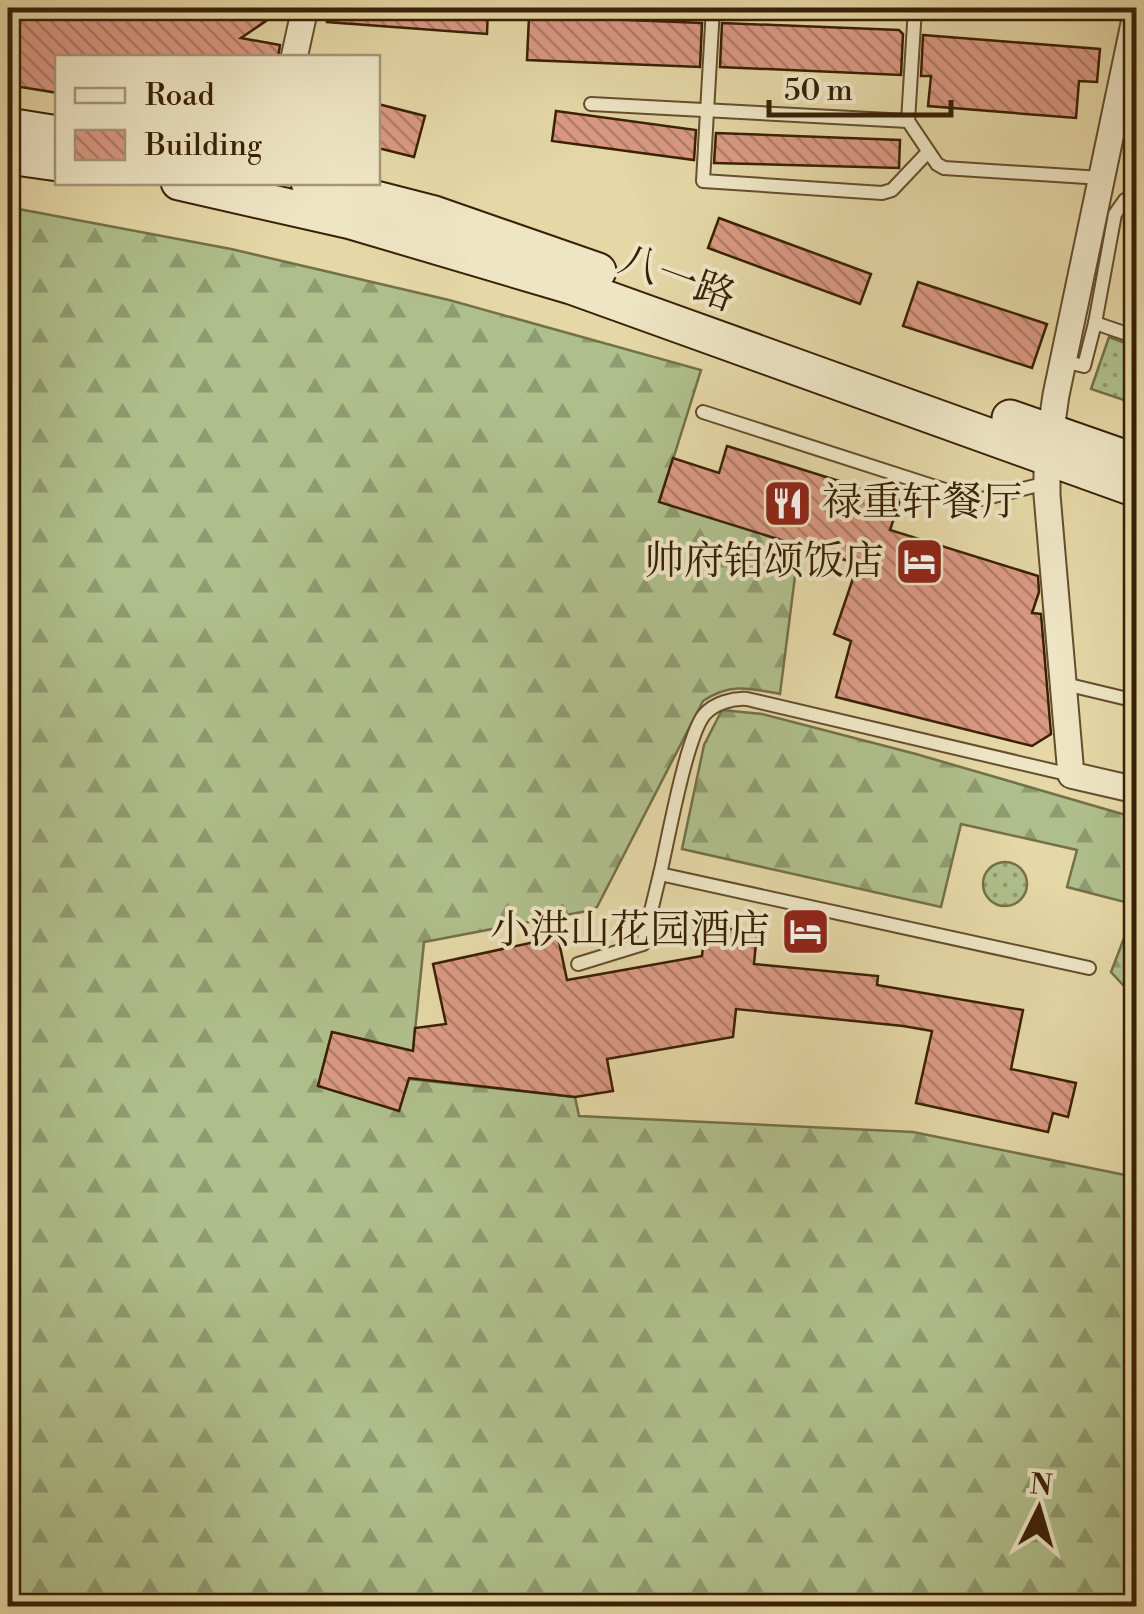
<svg xmlns="http://www.w3.org/2000/svg" width="1144" height="1614" font-family="'Libre Bodoni','Noto Serif SC',serif">
  <style>
    .grass { fill: url(#grass-dots); stroke: #747048; stroke-width: 2.5 }
    .forest { fill: url(#forest-firs); stroke: #747048; stroke-width: 2.5 }
    .building { fill: url(#building-back-hatch); stroke: #392005; stroke-width: 2.5 }
    .lines { fill: none; stroke-linecap: round; stroke-linejoin: round }
    .service-casing { stroke: #644e2d; stroke-width: 16 }
    .minor-casing { stroke: #644e2d; stroke-width: 29 }
    .secondary-casing { stroke: #392005; stroke-width: 39 }
    .service { stroke: #eee5c5; stroke-width: 12 }
    .minor { stroke: #eee5c5; stroke-width: 25 }
    .secondary { stroke: #eee5c5; stroke-width: 35 }
    .labels { text-anchor: middle; dominant-baseline: central; stroke-width: 8; stroke-linejoin: round; paint-order: stroke }
    .street-label { font-size: 40px; fill: #392005; stroke: #eee5c5 }
    .poi-label { font-size: 40px; fill: #392005; stroke: #eee5c5; text-anchor: end }
  </style>
  <defs>
    <pattern id="grass-dots" width="8" height="8" patternUnits="userSpaceOnUse" patternTransform="scale(2.5)"><rect width="8" height="8" fill="#afbf8b"/><path d="M2 2h.1M6 6h.1" fill="none" stroke="#8f9b70" stroke-width="1.8" stroke-linecap="round"/></pattern>
    <pattern id="forest-firs" width="22" height="20" patternUnits="userSpaceOnUse" patternTransform="scale(2.5)"><rect width="22" height="20" fill="#afbf8b"/><path d="M5 1l3.5 6h-7zM16 11l3.5 6h-7z" fill="#8f9b70"/></pattern>
    <pattern id="building-back-hatch" width="6" height="6" patternUnits="userSpaceOnUse" patternTransform="scale(2.5)"><rect width="6" height="6" fill="#da9983"/><path d="M-1 5l2 2M0 0l6 6M5-1l2 2" fill="none" stroke="#b27c69"/></pattern>
  </defs>
  <rect width="100%" height="100%" fill="#e5d7a6"/>
  <filter id="stains"><feTurbulence type="fractalNoise" baseFrequency=".002" numOctaves="4"/><feColorMatrix values="0 0 0 0 .2 0 0 0 0 .09 0 0 0 0 .02 0 0 0 .5 -.17"/></filter>
  <radialGradient id="worn" r=".72"><stop offset=".6" stop-color="#630" stop-opacity="0"/><stop offset="1" stop-color="#630" stop-opacity=".3"/></radialGradient>
  <g class="grass">
    <polygon points="1109,337 1136,347 1136,404 1091,389"/>
    <circle cx="1005" cy="884" r="22"/>
  </g>
  <g class="forest">
    <path d="M 8,207 L 231,249 L 449,300 L 701,370 L 660,501 L 799,545 L 780,694 C 749,688 730,683 703,701 L 597,907 L 587,911 L 424,942 L 413,1051 L 332,1032 L 318,1086 L 399,1110 L 409,1079 L 575,1097 L 579,1116 L 913,1132 L 1130,1176 L 1136,1148 L 1136,1606 L 8,1606 Z"/>
    <polygon points="722,710 762,714 916,754 1136,818 1136,905 1067,887 1077,850 961,824 941,907 682,849 704,745"/>
    <polygon points="1131,920 1136,922 1136,999 1111,972"/>
  </g>
  <g class="building">
    <polygon points="8,8 61,8 120,18 121,8 285,8 241,38 280,45 278,58 58,58 58,93 8,85"/>
    <polygon points="327,8 488,8 487,34 327,22"/>
    <polygon points="529,16 702,23 700,67 527,60"/>
    <polygon points="722,23 899,30 903,34 901,75 720,67"/>
    <polygon points="923,35 1100,49 1097,82 1079,81 1076,118 928,106 931,76 921,76"/>
    <polygon points="378,104 425,116 414,157 378,148"/>
    <polygon points="556,111 696,130 694,160 552,141"/>
    <polygon points="716,133 900,140 899,168 714,163"/>
    <polygon points="719,218 871,274 860,304 708,248"/>
    <polygon points="918,282 1047,324 1032,368 903,326"/>
    <polygon points="727,446 900,500 890,530 1038,576 1039,592 1032,613 1041,614 1051,734 1032,746 836,697 851,641 834,634 858,564 659,502 673,458 719,473"/>
    <polygon points="705,926 757,932 754,964 878,976 877,985 1023,1010 1011,1069 1076,1083 1068,1117 1053,1113 1048,1132 916,1103 932,1031 903,1026 736,1009 733,1037 607,1059 613,1091 575,1097 409,1078 399,1111 318,1086 332,1032 413,1051 415,1028 446,1024 433,964 558,937 567,980 702,956"/>
  </g>
  <g class="lines">
    <defs>
      <g id="service">
        <polyline points="713,8 703,181 882,193 892,190 927,153"/>
        <polyline points="915,8 908,121 937,164 944,168 1102,178"/>
        <polyline points="591,104 908,121"/>
        <polyline points="1136,195 1125,200 1115,214 1095,323 1136,337"/>
        <polyline points="1063,361 1084,366 1095,323"/>
        <polyline points="703,412 970,498 982,499 1047,483"/>
        <polyline points="1065,684 1136,701"/>
        <path d="M 1071,775 L 747,699 C 733,698 714,703 704,715 C 686,738 668,840 660,874 L 1089,968"/>
        <polyline points="578,964 643,944 660,874"/>
      </g>
      <g id="minor">
        <polyline points="1136,14 1056,395 1047,457 1047,495 1071,775 1136,790"/>
        <polyline points="294,58 305,8"/>
      </g>
      <g id="secondary">
        <polyline points="8,126 58,134"/>
        <polyline points="8,156 58,163"/>
        <polyline points="179,182 351,221 571,286 1136,489"/>
        <polyline points="309,182 434,214 598,271"/>
        <polyline points="1010,418 1136,462"/>
      </g>
    </defs>
    <use href="#service" class="service-casing"/>
    <use href="#minor" class="minor-casing"/>
    <use href="#secondary" class="secondary-casing"/>
    <use href="#service" class="service"/>
    <use href="#minor" class="minor"/>
    <use href="#secondary" class="secondary"/>
  </g>
  <defs>
    <symbol id="restaurant-square" viewBox="-11 -11 22 22"><rect x="-9" y="-9" width="18" height="18" rx="4" fill="#8f2418" stroke="#eee5c5"/><path d="M-5-6h1v4h1v-4h1v4h1v-4h1v5L-1.5 .5V6h-2V.5L-5-1ZM5-6V6H3V1.5H1.5Q1.5-4 5-6Z" fill="#fff"/></symbol>
    <symbol id="hotel-square" viewBox="-11 -11 22 22"><rect x="-9" y="-9" width="18" height="18" rx="4" fill="#8f2418" stroke="#eee5c5"/><path d="M-6-4.5h1.5V1H6V5H4.5V3h-9V5H-6ZM-4 0a1.8 1.8 0 1 1 3.6 0ZM.5 0V-2.5h3Q6-2.5 6 0Z" fill="#fff"/></symbol>
  </defs>
  <g fill-rule="evenodd">
    <use href="#restaurant-square" x="760" y="476" width="55" height="55"/>
    <use href="#hotel-square" x="892" y="534" width="55" height="55"/>
    <use href="#hotel-square" x="778" y="904" width="55" height="55"/>
  </g>
  <g class="labels">
    <g class="street-label">
      <text transform="translate(677 279) rotate(20)">八一路</text>
    </g>
    <g class="poi-label">
      <text x="822" y="503" text-anchor="start">禄重轩餐厅</text>
      <text x="884" y="562">帅府铂颂饭店</text>
      <text x="770" y="931">小洪山花园酒店</text>
    </g>
  </g>
  <rect width="1144" height="1614" fill="none" stroke="#e5d7a6" stroke-width="40"/>
  <rect x="10" y="10" width="1124" height="1594" fill="none" stroke="#392005" stroke-width="5"/>
  <rect x="20" y="20" width="1104" height="1574" fill="none" stroke="#392005" stroke-width="2.5"/>
  <rect x="55" y="55" width="325" height="130" fill="#eee5c5" stroke="#a69678" stroke-width="2.5"/>
  <rect x="75" y="88" width="50" height="15" fill="#eee5c5" stroke="#a69678" stroke-width="2.5"/>
  <text x="145" y="105" font-size="30" fill="#392005">Road</text>
  <rect x="75" y="130" width="50" height="30" fill="url(#building-back-hatch)" stroke="#a69678" stroke-width="2.5"/>
  <text x="145" y="155" font-size="30" fill="#392005">Building</text>
  <g transform="translate(1039 1509) rotate(5)" stroke="#eee5c5" stroke-width="8" paint-order="stroke">
  <path d="M0-8L18 38L0 25L-18 38Z" fill="#392005"/>
  <text y="-15" font-size="28" font-weight="bold" text-anchor="middle" fill="#392005">N</text>
  </g>
  <path d="M769 100v15h182v-15" fill="none" stroke="#392005" stroke-width="5"/>
  <text x="784" y="100" font-size="30" fill="#392005" stroke="#eee5c5" stroke-width="8" paint-order="stroke">50 m</text>
  <rect width="100%" height="100%" filter="url(#stains)"/>
  <rect width="100%" height="100%" fill="url(#worn)"/>
</svg>
